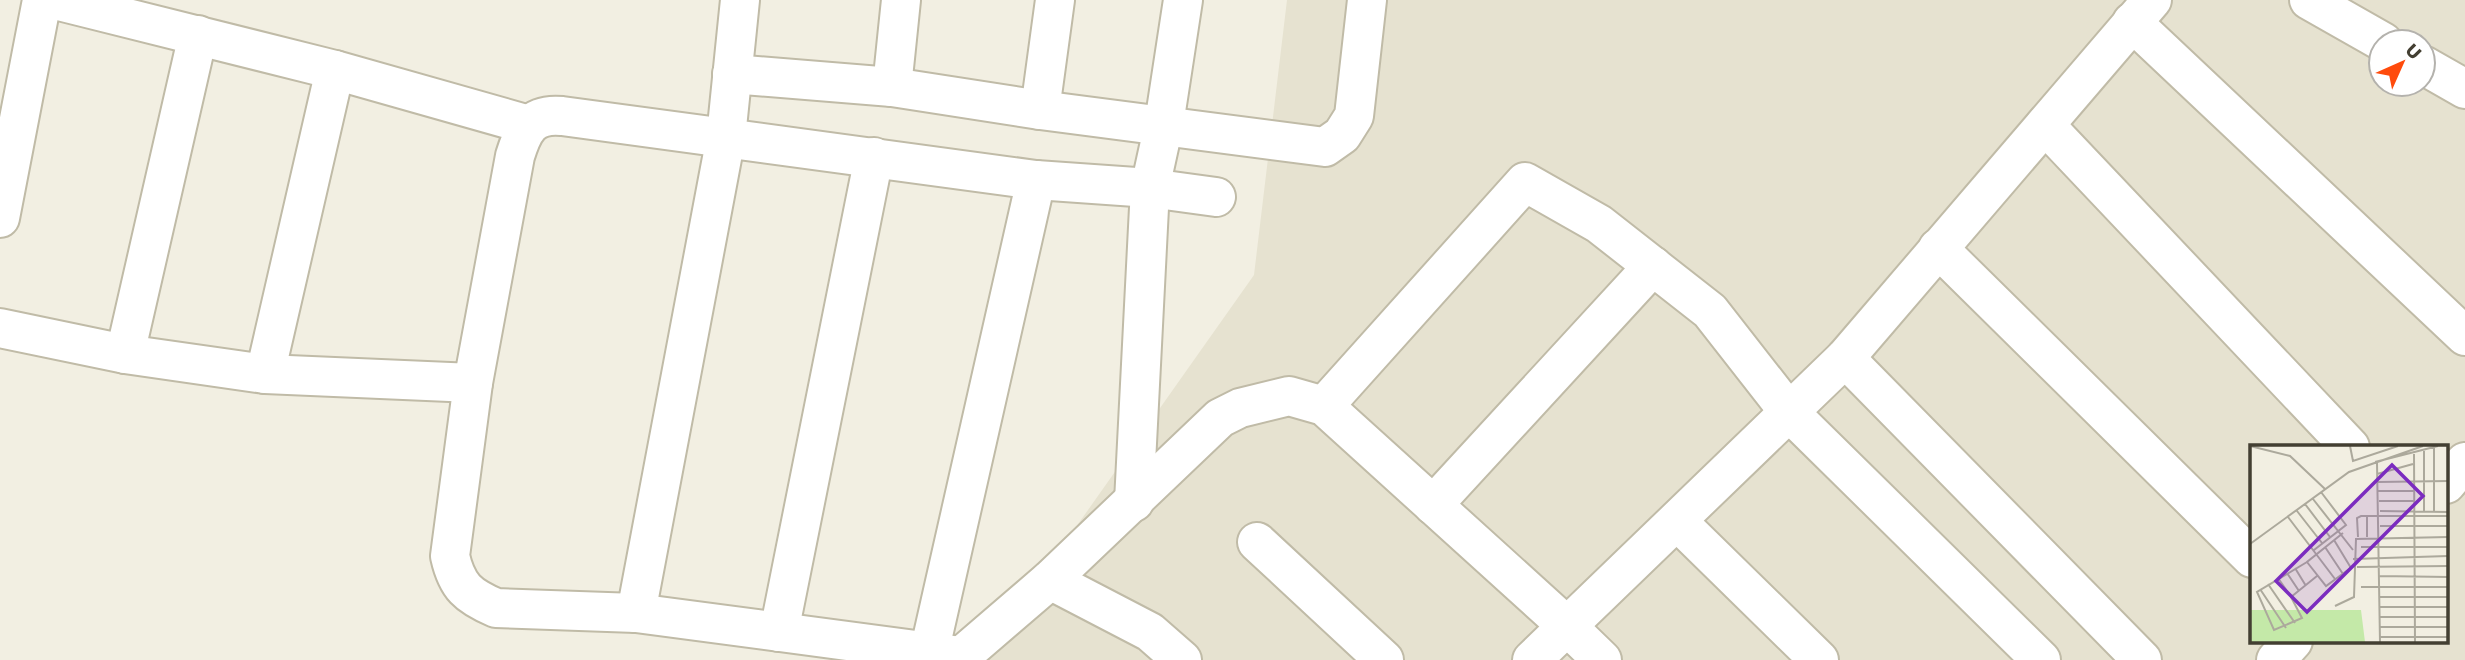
<svg xmlns="http://www.w3.org/2000/svg" width="2465" height="660" font-family="'Work Sans',sans-serif">
  <style>
    .residential { fill: #e6e2d0; fill-rule: evenodd }
    .lines { fill: none; stroke-linecap: round; stroke-linejoin: round }
    .minor-casing { stroke: #c0bba7; stroke-width: 42 }
    .minor { stroke: #fff; stroke-width: 38 }
    .inset-road { fill: none; stroke: #aca99c; stroke-width: 2 }
    .view { fill: #7b2cbf; fill-opacity: 0.15; stroke: #7b2cbf; stroke-width: 3.5 }
    .inset-edge { fill: none; stroke: #433f32; stroke-width: 3.5 }
  </style>
  <rect width="100%" height="100%" fill="#f2efe2"/>
  <path class="residential" d="M 1287,0 L 2465,0 L 2465,660 L 982,660 L 1254,275 ZM 2381,42 L 2423,42 L 2423,84 L 2381,84 ZM 2252,447 L 2446,447 L 2446,641 L 2252,641 Z"/>
  <g class="lines">
    <defs>
      <g id="minor">
        <polyline points="55,0 335,70 529,125"/>
        <polyline points="2309,0 2383,42"/>
        <polyline points="2132,22 2465,336"/>
        <polyline points="2423,65 2465,89"/>
        <polyline points="732,74 892,87 1040,110 1325,147 1342,135 1354,116 1367,0"/>
        <polyline points="892,87 901,0"/>
        <polyline points="1040,110 1055,0"/>
        <polyline points="2045,125 2350,447"/>
        <polyline points="0,218 42,0"/>
        <polyline points="1938,248 2252,558"/>
        <polyline points="0,328 125,354 265,374 473,383"/>
        <polyline points="125,354 198,35"/>
        <polyline points="1845,358 2142,660"/>
        <polyline points="265,374 335,70"/>
        <polyline points="1324,406 1525,182 1599,224 1710,311 1789,412 2041,660"/>
        <polyline points="2446,484 2465,462"/>
        <polyline points="1134,502 1150,188 1164,124 1183,0"/>
        <polyline points="1433,505 1653,266"/>
        <polyline points="1677,521 1819,660"/>
        <polyline points="1257,542 1384,660"/>
        <polyline points="1050,580 1150,632 1182,660"/>
        <polyline points="636,613 726,137 740,0"/>
        <polyline points="779,632 874,157"/>
        <polyline points="929,653 1036,180"/>
        <path d="M 961,656 L 636,613 L 496,608 C 468,596 457,587 450,556 L 473,383 L 515,156 C 523,130 531,113 562,116 L 1036,180 L 1150,188 L 1216,197"/>
        <polyline points="957,660 1050,580 1220,418 1240,408 1289,396 1324,406 1568,627 1602,660"/>
        <polyline points="1532,660 1845,358 2152,0"/>
        <polyline points="2276,660 2293,641"/>
      </g>
    </defs>
    <use href="#minor" class="minor-casing"/>
    <use href="#minor" class="minor"/>
  </g>
  <g transform="translate(2250 445)">
    <rect width="198" height="198" fill="#f2efe2"/>
    <path d="M 0,165 L 111,165 L 115,197 L 0,197 Z" fill="#c4e9a8"/>
    <path class="inset-road" d="M 0,1 L 40,11 L 75,44M 100,1 L 103,16 L 148,1M 184,2 L 184,67M 174,6 L 174,67M 164,9 L 165,197M 125,17 L 188,1M 127,18 L 130,197M 127,29 L 163,19M 128,37 L 198,36M 128,46 L 164,46M 63,54 L 103,105M 129,56 L 164,56M 55,59 L 80,92M 47,66 L 72,98M 130,66 L 198,67M 117,70 L 117,92M 38,72 L 85,134M 130,81 L 198,81M 93,88 L 57,117 L 76,141 L 102,122M 108,92 L 107,73 L 111,71 L 198,71M 84,95 L 101,123M 0,99 L 99,27 L 173,1M 75,102 L 93,129M 111,102 L 198,102M 64,105 L 96,80 L 71,47M 103,114 L 198,111M 57,117 L 7,147 L 24,185 L 52,173 L 41,152 L 67,131M 107,122 L 198,121M 45,123 L 56,141M 37,128 L 49,146M 129,131 L 198,132M 28,133 L 41,152M 18,139 L 45,178M 111,142 L 198,142M 10,144 L 36,183M 129,152 L 198,152M 85,161 L 104,152 L 106,94 L 198,92M 129,162 L 198,162M 129,172 L 198,172M 130,182 L 198,182M 130,192 L 198,192"/>
    <path class="view" d="M 142,20 L 173,51 L 57,167 L 26,136 Z"/>
    <rect width="198" height="198" class="inset-edge"/>
  </g>
  <g transform="translate(2402 63) rotate(45)"><circle r="33" fill="#ffffff" stroke="#b4b2ad" stroke-width="2"/>
  <path d="M0-5L12 26L0 18L-12 26Z" fill="#ff4b0c"/>
  <text y="-10" font-size="19" font-weight="bold" text-anchor="middle" fill="#433f32">U</text>
  </g>
</svg>
